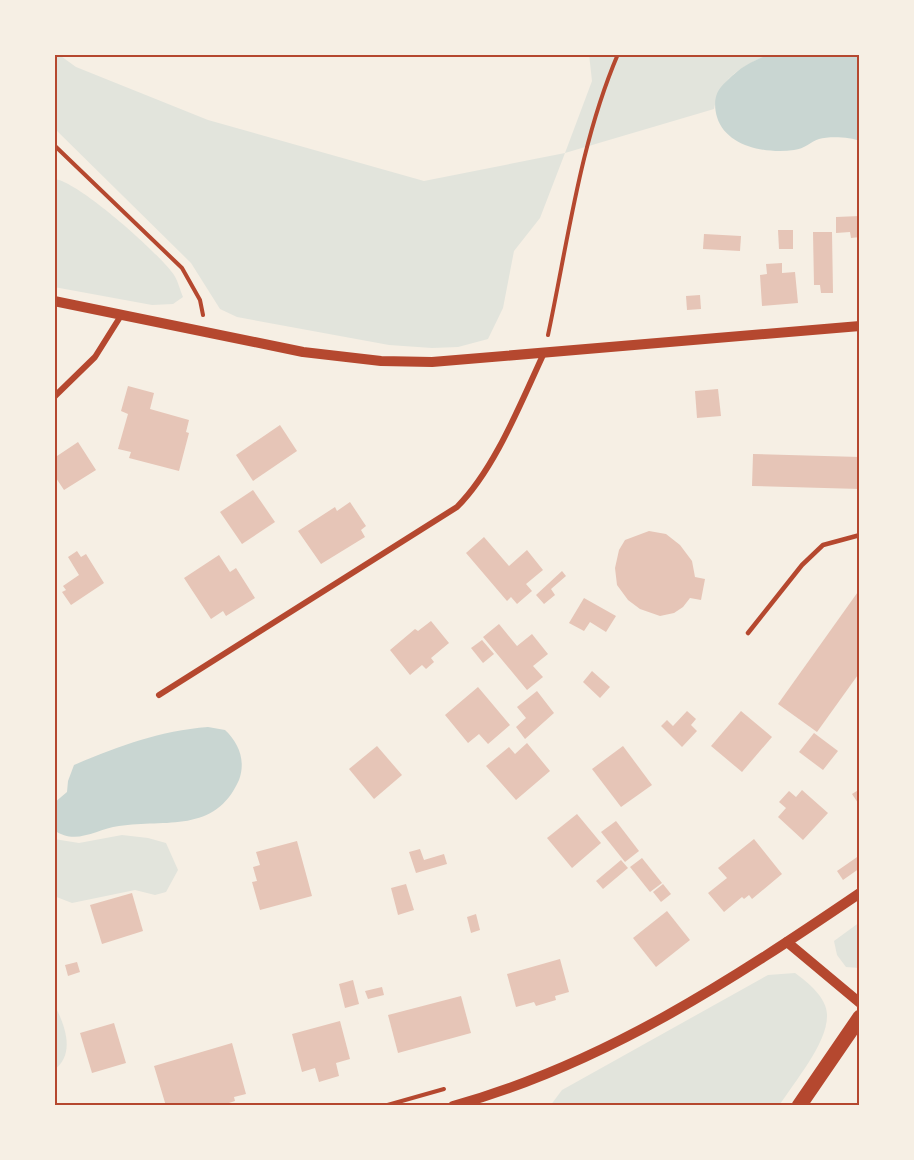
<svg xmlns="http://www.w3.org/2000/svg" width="914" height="1160" font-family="'PT Sans Narrow',sans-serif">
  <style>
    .green { fill: #e2e4dc }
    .water { fill: #c9d6d2 }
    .building { fill: #e6c5b7 }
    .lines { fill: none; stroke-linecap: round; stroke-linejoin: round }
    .path { stroke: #b5482f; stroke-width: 4 }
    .service { stroke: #b5482f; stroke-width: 4.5 }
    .minor { stroke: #b5482f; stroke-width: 6 }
    .tertiary { stroke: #b5482f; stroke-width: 10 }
    .primary { stroke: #b5482f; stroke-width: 15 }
    .neatline { fill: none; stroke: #b5482f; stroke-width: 2 }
  </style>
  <rect width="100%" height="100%" fill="#f6efe4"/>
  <g class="green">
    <path d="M 54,54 L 58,54 L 76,67 L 208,120 L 424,181 L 565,153 L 592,81 L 589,54 L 770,54 C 741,67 721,76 714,109 L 565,153 L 540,218 L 514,251 L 503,308 L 488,339 L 458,347 L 432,348 L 389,345 L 237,317 L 220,309 L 191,263 L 54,128 Z"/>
    <path d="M 54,179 C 77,180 160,254 174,275 C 178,281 180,290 183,297 L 173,304 L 152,305 L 54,287 Z"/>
    <polygon points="122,835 148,838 166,843 178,870 166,892 155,895 135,890 72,903 54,896 54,839 79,843"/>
    <polygon points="860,922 860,968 846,967 837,955 834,941"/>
    <path d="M 795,973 C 808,982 828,999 827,1016 C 827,1044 794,1082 779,1106 L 550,1106 L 562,1090 L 768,975 Z"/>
    <path d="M 54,1004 C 65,1025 76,1054 54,1070 Z"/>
  </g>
  <g class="water">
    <path d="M 770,54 L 860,54 L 860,141 C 851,137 829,136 819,139 C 810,142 805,149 794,150 C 767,154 726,147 717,117 C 714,107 714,95 721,87 C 739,68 746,64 770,54 Z"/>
    <path d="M 208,727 L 225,730 C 239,743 246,761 239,780 C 215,834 166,819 119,826 C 96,829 76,846 54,830 L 54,803 L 67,792 L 68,781 L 74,765 C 119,746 159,731 208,727 Z"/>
  </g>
  <g class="building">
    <polygon points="860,216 860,237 851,238 850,232 836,233 836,217"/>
    <polygon points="778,230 793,230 793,249 779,249"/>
    <polygon points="813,232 832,232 833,293 821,293 820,285 814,285"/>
    <polygon points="704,234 741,236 740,251 703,249"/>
    <polygon points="782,263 782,273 795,272 798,303 762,306 760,275 767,274 766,264"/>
    <polygon points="700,295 701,309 687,310 686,296"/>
    <polygon points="128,386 154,393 150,409 189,420 186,432 189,433 179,471 129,458 131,452 118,449 128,414 121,411"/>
    <polygon points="718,389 721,416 697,418 695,391"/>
    <polygon points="280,425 297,451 253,481 236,455"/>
    <polygon points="78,442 96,470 64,490 54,475 54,452 57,456"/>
    <polygon points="753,454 860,457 860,489 752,486"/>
    <polygon points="253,490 275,522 242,544 220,512"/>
    <polygon points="350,502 366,526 361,530 365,537 321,564 298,531 335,507 337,511"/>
    <polygon points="649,531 666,534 680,545 692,561 695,577 705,579 701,600 690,598 683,607 674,613 660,616 640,609 628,600 617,585 615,568 619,550 625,540"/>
    <polygon points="484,537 509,566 527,550 543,570 526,584 532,591 517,604 511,597 507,601 466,553"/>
    <polygon points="77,551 81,557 86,554 104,583 71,605 62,592 66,590 63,586 79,575 68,557"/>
    <polygon points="219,555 230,572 236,568 255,598 226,616 223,611 211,619 184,578"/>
    <polygon points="562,571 566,576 551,589 555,595 544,604 536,595"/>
    <polygon points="860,589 860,672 817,732 778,704"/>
    <polygon points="584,598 616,616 606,632 590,622 584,631 569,623"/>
    <polygon points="431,621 449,643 431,658 434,662 426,669 422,665 410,675 390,650 415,629 418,631"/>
    <polygon points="499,624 517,646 532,634 548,654 533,666 543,677 527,690 483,637"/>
    <polygon points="482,640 494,654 483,663 471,648"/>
    <polygon points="592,671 610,687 600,698 583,682"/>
    <polygon points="478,687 510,725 488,744 479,734 468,743 445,715"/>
    <polygon points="537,691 554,713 525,739 516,727 526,718 517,707"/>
    <polygon points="687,711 696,719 691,725 697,731 682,747 661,726 667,720 673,726"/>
    <polygon points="741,711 772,737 742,772 711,746"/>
    <polygon points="814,733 838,751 823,770 799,752"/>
    <polygon points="527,743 550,771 516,800 486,766 509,747 515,754"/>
    <polygon points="377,746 402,775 374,799 349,769"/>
    <polygon points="623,746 652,785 621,807 592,769"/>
    <polygon points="860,789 860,806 852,794"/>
    <polygon points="802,790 828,813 803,840 778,817 786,808 779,802 789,791 796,797"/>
    <polygon points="577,814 601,843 572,868 547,838"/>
    <polygon points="616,821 639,851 625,862 601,832"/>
    <polygon points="754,839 782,874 752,899 749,895 744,899 742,897 724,912 708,893 727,878 718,868"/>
    <polygon points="297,841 312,896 260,910 252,882 257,881 253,867 260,865 256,852"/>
    <polygon points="420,849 424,860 444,854 447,864 416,873 409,852"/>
    <polygon points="860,855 860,868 843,880 837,871"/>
    <polygon points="642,858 662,883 650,892 630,867"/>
    <polygon points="621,860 628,868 603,889 596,881"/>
    <polygon points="406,884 414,910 398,915 391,888"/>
    <polygon points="663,884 671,894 661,902 653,892"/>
    <polygon points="132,893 143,931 102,944 90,905"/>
    <polygon points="667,911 690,940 656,967 633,938"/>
    <polygon points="476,914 480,930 471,933 467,917"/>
    <polygon points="560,959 569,992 555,996 556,1000 536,1006 534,1002 516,1007 507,974"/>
    <polygon points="77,962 80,972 68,976 65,965"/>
    <polygon points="353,980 359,1004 345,1008 339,984"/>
    <polygon points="382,987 384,995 368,999 365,991"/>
    <polygon points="461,996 471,1033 398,1053 388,1015"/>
    <polygon points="340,1021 350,1059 336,1063 339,1076 319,1082 315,1068 302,1072 292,1034"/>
    <polygon points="114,1023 126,1063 92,1073 80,1033"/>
    <polygon points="232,1043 246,1094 234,1097 235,1101 220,1106 166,1106 154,1066"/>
  </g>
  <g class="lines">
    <g class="path">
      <polyline points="54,145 182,268 200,300 203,315"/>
      <path d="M 548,335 C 568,241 580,143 618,54"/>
      <polyline points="384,1106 444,1089"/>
    </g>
    <polyline class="service" points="748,633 802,565 823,545 860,535"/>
    <g class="minor">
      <polyline points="54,397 95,357 122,314"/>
      <path d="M 159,695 L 457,507 C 495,469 521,402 544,353"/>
    </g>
    <g class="tertiary">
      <polyline points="54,301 303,352 381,361 432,362 860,326"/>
      <polyline points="787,942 860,1003"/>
      <path d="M 453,1106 C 604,1064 732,980 860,893"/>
    </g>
    <polyline class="primary" points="799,1106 860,1017"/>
  </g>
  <rect width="914" height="1160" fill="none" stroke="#f6efe4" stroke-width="111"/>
  <rect x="56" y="56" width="802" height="1048" class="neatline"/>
</svg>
